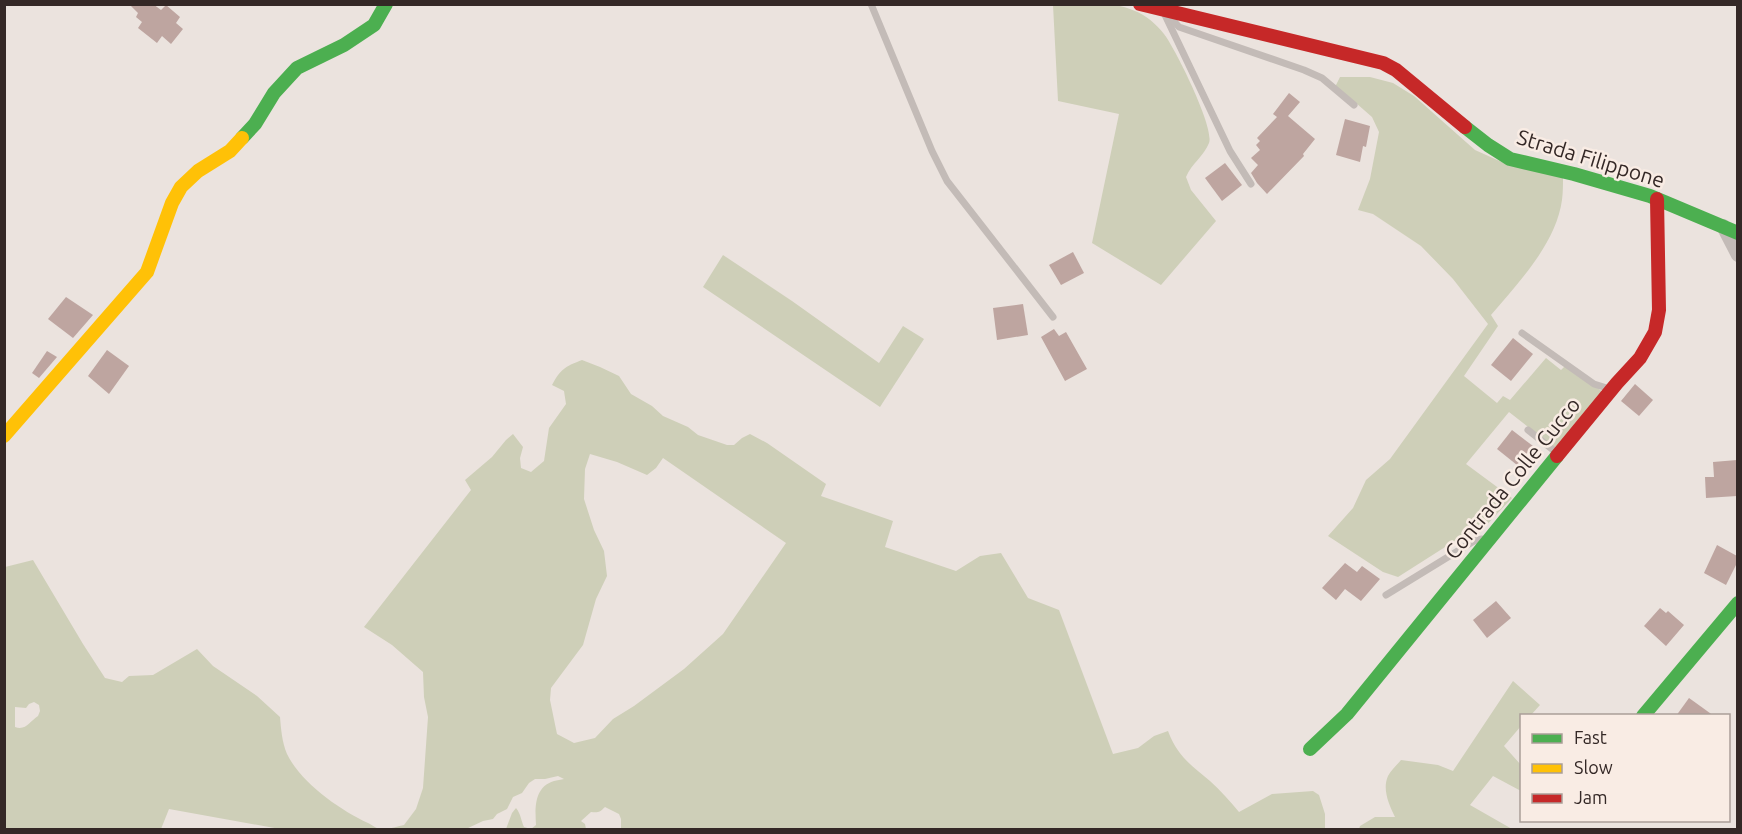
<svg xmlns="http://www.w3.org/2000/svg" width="1742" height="834" font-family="Ubuntu,sans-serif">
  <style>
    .green { fill: #cecfb8; fill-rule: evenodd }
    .building { fill: #bea5a0 }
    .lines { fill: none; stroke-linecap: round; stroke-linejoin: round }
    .lane { stroke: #c3bbb7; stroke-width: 7 }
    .street { stroke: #c3bbb7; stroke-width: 14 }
    .fast { stroke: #4caf50; stroke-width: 14 }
    .slow { stroke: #ffc107; stroke-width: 14 }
    .jam { stroke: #c62828; stroke-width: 14 }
    .labels { text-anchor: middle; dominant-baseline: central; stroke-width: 5; stroke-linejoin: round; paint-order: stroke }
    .street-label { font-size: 21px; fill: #342826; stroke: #f9ece4 }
  </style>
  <rect width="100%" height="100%" fill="#ebe3de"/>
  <g class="green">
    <path d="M 1053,5 C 1079,5 1110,0 1135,11 C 1146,15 1156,24 1164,34 C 1175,48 1215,128 1209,143 C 1204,156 1192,163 1186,177 L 1191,190 L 1216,221 L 1161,285 L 1092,243 L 1119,114 L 1058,101 Z"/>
    <path d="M 1340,77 L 1370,77 L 1393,83 L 1414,96 L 1475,150 L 1504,163 L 1563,176 C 1563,184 1563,192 1562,200 C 1556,244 1518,283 1491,315 L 1498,326 L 1464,376 L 1497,403 L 1503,396 L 1510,400 L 1546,358 L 1561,370 L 1566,365 L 1603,392 L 1555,448 L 1509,412 L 1466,464 L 1512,498 L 1479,533 L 1474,531 L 1453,542 L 1398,577 L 1383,572 L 1328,536 L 1353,508 L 1366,480 L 1390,459 L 1488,324 L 1453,279 L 1421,246 L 1373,214 L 1358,210 L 1370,179 L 1379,132 L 1372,117 L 1348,96 L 1334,89 Z"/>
    <polygon points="723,255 792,301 879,363 903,326 924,339 880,407 703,287"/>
    <path d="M 582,360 L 600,367 L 619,376 L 631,394 L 652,406 L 663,416 L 688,427 L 698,435 L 727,445 L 734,445 L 742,438 L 750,434 L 767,443 L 826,484 L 821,496 L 893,521 L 885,547 L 956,571 L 980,556 L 1001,553 L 1028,598 L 1059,610 L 1113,754 L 1138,748 L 1154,736 L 1168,731 C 1178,757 1190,764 1210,781 C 1221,791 1230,801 1239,812 L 1272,794 L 1313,791 L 1319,795 L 1325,814 L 1325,829 L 666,830 L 649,828 L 621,830 L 621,819 L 619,814 L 605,807 C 600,812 598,813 591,812 L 581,821 L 585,824 L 586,829 L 506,829 L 512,813 L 516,808 C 521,814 521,821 524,827 L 531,829 L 536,825 C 535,808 534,787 554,781 C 557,780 561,780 564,779 L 558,776 L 545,779 L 535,779 L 529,783 L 522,793 L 513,797 L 507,809 L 497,814 L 493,819 L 483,821 L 466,829 L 280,829 L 169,809 L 161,829 L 5,829 L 5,567 L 33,560 L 83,644 L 105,678 L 122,682 L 129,676 L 153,675 L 197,649 L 213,666 L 257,696 L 280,717 C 281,729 282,742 287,754 C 301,783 340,810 368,823 C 372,825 377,829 381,829 C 388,830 398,826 404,825 L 416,809 L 423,788 L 428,717 L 424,697 L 423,672 L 392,645 L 364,627 L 471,490 L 465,480 L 492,457 L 506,440 L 513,434 L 523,447 L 520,458 L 521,468 L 531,472 L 544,461 L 549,428 L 566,404 L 564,391 L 552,385 C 561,369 564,367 582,360 ZM 590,454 L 617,462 L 647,475 L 656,468 L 663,458 L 786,543 L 723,634 L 684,669 L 634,706 L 613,719 L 595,738 L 574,743 L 557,734 L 550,700 L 551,688 L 583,645 L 596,599 L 607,576 L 604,551 L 594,530 L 584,499 L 585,469 ZM 34,702 L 39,705 L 40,711 L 38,716 C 30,721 26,731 15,727 L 15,707 L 26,708 L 29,704 Z"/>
    <path d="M 1513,681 L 1540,705 L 1531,715 L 1522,716 L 1521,726 L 1504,746 L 1521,765 L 1521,791 L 1493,776 L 1470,805 L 1512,829 L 1359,829 L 1360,826 L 1375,817 L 1395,817 C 1389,805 1382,789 1388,776 C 1391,770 1397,765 1401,760 L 1438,765 L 1453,771 Z"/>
  </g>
  <g class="building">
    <polygon points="129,4 153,4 161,10 166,5 180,17 176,23 183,29 171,44 162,36 157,43 138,28 142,22 136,17 138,13"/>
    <polygon points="1289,93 1300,102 1288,116 1315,139 1303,154 1304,156 1267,194 1257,183 1251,173 1258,165 1251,158 1260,150 1256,145 1260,141 1257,138 1277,117 1273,114"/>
    <polygon points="1345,119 1370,126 1366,147 1363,146 1360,162 1336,155"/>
    <polygon points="1225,163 1242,185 1222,201 1205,178"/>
    <polygon points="1073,252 1084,273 1061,285 1049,265"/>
    <polygon points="66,297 93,315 73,338 48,319"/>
    <polygon points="1023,304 1028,335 997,340 993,308"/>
    <polygon points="1054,329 1059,336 1066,332 1087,369 1065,381 1041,337"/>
    <polygon points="1513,338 1533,354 1511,381 1491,365"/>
    <polygon points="107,350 129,366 109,394 88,376"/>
    <polygon points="47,351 57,357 39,378 32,373"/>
    <polygon points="1635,384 1653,400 1639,416 1621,401"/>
    <polygon points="1512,430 1533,446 1517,465 1497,449"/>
    <polygon points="1737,460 1737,496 1706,498 1705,477 1714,477 1713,462"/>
    <polygon points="1717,545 1737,556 1737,563 1726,585 1704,573"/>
    <polygon points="1345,563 1357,572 1362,566 1380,579 1361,601 1345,589 1336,600 1322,588"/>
    <polygon points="1496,601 1511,618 1487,638 1473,620"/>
    <polygon points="1660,608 1666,613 1668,611 1684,625 1666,646 1644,626"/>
    <polygon points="1689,698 1696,703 1714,716 1676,716"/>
  </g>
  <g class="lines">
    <g class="lane">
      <polyline points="871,4 932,151 947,181 1053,317"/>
      <polyline points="1165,15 1230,151 1251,184"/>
      <polyline points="1170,17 1179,27 1304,70 1322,78 1354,105"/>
      <polyline points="1522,333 1594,384 1610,389"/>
      <polyline points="1528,430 1557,453"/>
      <polyline points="1386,595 1474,541 1482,539"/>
    </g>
    <polyline class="street" points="1723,226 1738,255"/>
    <g class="fast">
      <polyline points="1465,127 1488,145 1510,159 1574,174 1650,196 1738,233"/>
      <polyline points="242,138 255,124 274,93 297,68 344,45 374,25 386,4"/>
      <polyline points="1643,716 1738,603"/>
      <polyline points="1310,749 1347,714 1557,456"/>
    </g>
    <polyline class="slow" points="4,436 147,272 172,203 181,187 198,171 230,151 242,138"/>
    <g class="jam">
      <polyline points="1140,4 1383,63 1396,70 1465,127"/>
      <polyline points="1557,456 1617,383 1640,358 1655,332 1659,310 1657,199"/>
    </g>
  </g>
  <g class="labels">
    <g class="street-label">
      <text transform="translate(1591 158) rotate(17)">Strada Filippone</text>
      <text transform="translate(1512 478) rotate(-51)">Contrada Colle Cucco</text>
    </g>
  </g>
  <rect width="1742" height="834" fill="none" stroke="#342826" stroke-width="12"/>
  <rect x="1520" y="714" width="210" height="108" fill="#f9ece4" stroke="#aa9e98" stroke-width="1.5"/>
  <rect x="1532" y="734" width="30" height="9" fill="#4caf50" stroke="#aa9e98" stroke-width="1.5"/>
  <text x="1574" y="744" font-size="18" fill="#342826">Fast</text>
  <rect x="1532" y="764" width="30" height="9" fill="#ffc107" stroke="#aa9e98" stroke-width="1.5"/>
  <text x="1574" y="774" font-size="18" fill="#342826">Slow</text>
  <rect x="1532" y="794" width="30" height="9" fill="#c62828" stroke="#aa9e98" stroke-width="1.5"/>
  <text x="1574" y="804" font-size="18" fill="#342826">Jam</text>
</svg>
